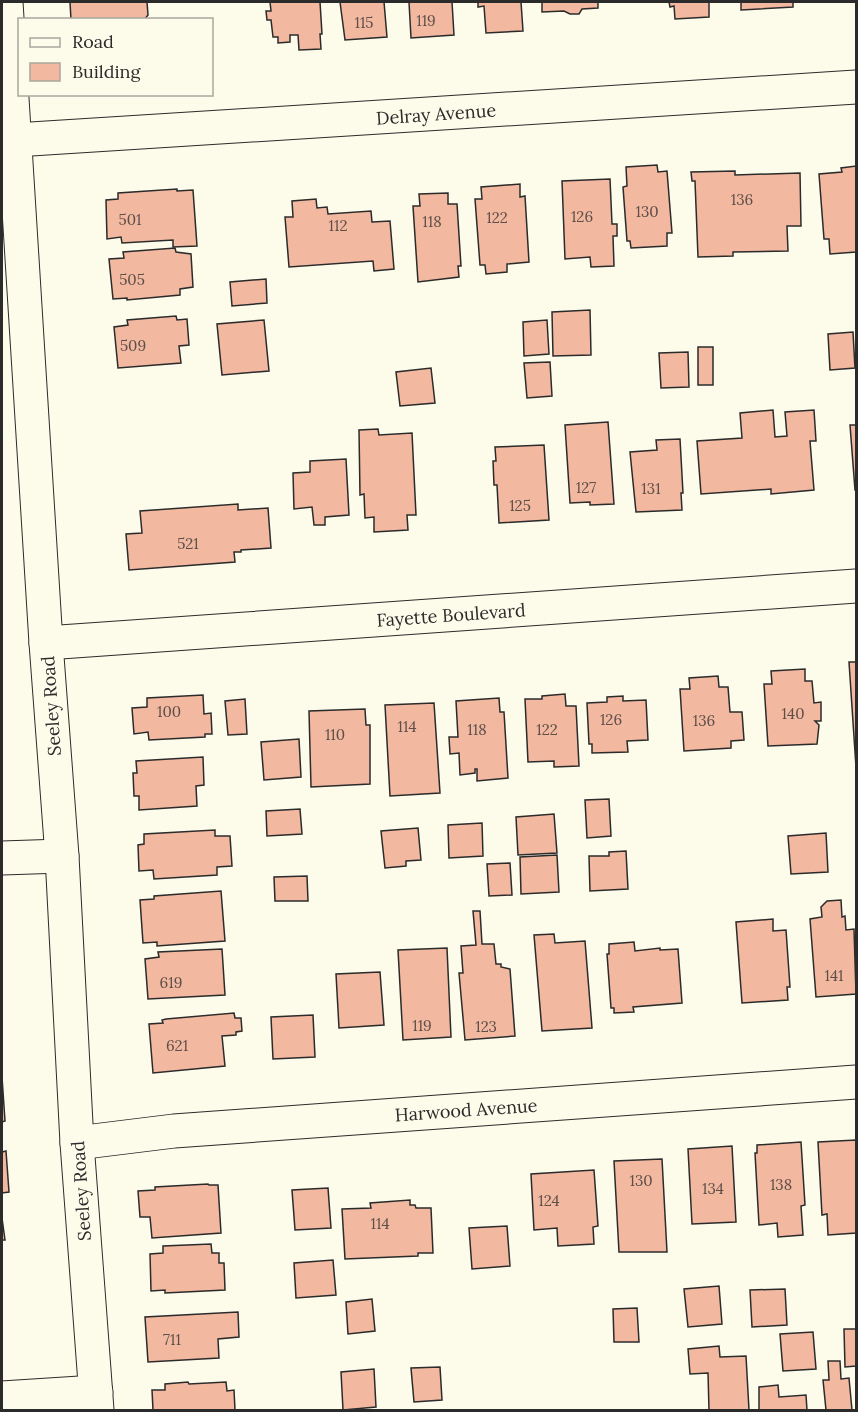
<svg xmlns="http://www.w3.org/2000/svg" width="858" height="1412" font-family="Lora,serif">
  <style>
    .building { fill: #f2b8a0; stroke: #2b2b2b; stroke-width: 1.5 }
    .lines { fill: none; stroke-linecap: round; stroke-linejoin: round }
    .minor-casing { stroke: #2b2b2b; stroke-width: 35 }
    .minor { stroke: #fdfbea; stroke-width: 33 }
    .labels { text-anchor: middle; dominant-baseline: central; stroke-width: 4.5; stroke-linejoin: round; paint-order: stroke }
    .number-label { font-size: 15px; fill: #5d4e48 }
    .street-label { font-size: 18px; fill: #2b2b2b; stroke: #fdfbea }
  </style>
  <rect width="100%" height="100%" fill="#fdfbea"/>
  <g class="building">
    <polygon points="70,2 147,2 148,15 144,20 71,20"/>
    <polygon points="270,2 320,2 322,34 320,34 321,49 299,50 298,35 290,35 290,42 278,43 278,37 273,37 271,20 267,20 266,11 271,11"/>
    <polygon points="340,2 384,2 387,37 345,40"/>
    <polygon points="409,2 452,2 454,35 411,38"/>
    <polygon points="478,2 521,2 523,31 486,33 484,6 478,7"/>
    <polygon points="542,2 598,2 598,8 582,9 579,14 570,14 564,11 542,12"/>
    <polygon points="669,2 709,2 709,17 675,19 674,6 670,7"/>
    <polygon points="741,2 793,2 793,7 741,10"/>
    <polygon points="657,165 658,172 667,171 672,233 667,233 667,246 631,248 630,241 627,241 623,187 627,186 626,167"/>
    <polygon points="856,166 856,252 830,254 829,239 824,239 819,174 842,172 841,168"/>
    <polygon points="735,171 735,175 800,173 801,226 787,226 788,251 733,252 733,256 698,257 695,181 692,181 691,172"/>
    <polygon points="610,179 612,224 617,224 617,236 613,236 614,266 591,267 590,257 565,259 562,181"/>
    <polygon points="520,184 520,197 525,196 529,262 507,264 507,272 486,274 485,265 480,265 475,199 482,199 481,187"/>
    <polygon points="177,189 177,191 193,190 197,246 173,247 173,240 122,243 121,237 107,239 106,200 118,199 118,193"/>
    <polygon points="448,193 448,204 457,204 461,266 458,266 459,277 418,282 413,206 420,206 419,194"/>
    <polygon points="316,199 317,208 327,207 328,214 371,211 372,222 390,221 394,269 374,271 373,261 289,267 285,217 293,217 292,201"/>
    <polygon points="175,248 176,252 191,254 193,287 180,289 180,295 127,300 127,298 113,299 109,259 124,258 123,252"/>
    <polygon points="266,279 267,303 232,306 230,282"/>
    <polygon points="590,310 591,355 553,356 552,312"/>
    <polygon points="176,316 177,320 187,319 189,345 179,346 181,363 118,368 114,327 128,325 127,320"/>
    <polygon points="264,320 269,371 222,375 217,324"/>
    <polygon points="547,320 549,354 524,356 523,322"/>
    <polygon points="853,332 855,368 830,370 828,334"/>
    <rect x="698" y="347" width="15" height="38"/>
    <polygon points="688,352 689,387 661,388 659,353"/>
    <polygon points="550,362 552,396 527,398 524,363"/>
    <polygon points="431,368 435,403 400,406 396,372"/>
    <polygon points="773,410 775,437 787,436 785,412 814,410 816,441 810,441 814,490 771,494 771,489 701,494 697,441 742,438 740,413"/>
    <polygon points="608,422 614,504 590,505 590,502 570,503 565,425"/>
    <polygon points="850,425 856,425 856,490 855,490"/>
    <polygon points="378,429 379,435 412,433 416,515 407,515 408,530 374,532 374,517 365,518 364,494 360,495 359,430"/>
    <polygon points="680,439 683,493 681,493 682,510 636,512 630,452 657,450 656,440"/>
    <polygon points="544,445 549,520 499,523 497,485 494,485 493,461 496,461 495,447"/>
    <polygon points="346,459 349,515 325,517 325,525 314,525 312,507 294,509 293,473 310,472 310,461"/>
    <polygon points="238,504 238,510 268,508 271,548 241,550 241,552 234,552 235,562 129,570 126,534 142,533 140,511"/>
    <polygon points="849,662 856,662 856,767"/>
    <polygon points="805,669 805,681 812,681 814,703 821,702 821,721 815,721 819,725 817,744 768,746 764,684 772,684 771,671"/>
    <polygon points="718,676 719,687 728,687 730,712 742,712 744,740 731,741 731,748 684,751 680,689 690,689 689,678"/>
    <polygon points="565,694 566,706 576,706 579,766 554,767 554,761 528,762 525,699 542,699 542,696"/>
    <polygon points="203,695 204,714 211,713 212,734 205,734 205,737 149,740 148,732 134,734 132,708 147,707 147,698"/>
    <polygon points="623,696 623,701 646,700 648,740 627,741 628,752 592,753 592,744 589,744 587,703 607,702 607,697"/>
    <polygon points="499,698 500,712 504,712 508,778 477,781 477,769 475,769 475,773 460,775 459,753 450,754 449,737 458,737 456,701"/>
    <polygon points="245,699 247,734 228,735 225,701"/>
    <polygon points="434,703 440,793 390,796 385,705"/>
    <polygon points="365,709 366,725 370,725 370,784 311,787 309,711"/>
    <polygon points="299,739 301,777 264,780 261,742"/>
    <polygon points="203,757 204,785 196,786 197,806 139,810 139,796 134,796 133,773 137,773 136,761"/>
    <polygon points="609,799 611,836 587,838 585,800"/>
    <polygon points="300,809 302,834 267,836 266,811"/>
    <polygon points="554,814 557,853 518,855 516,817"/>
    <polygon points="482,823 483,856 449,858 448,825"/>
    <polygon points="418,828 421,860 406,861 406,866 385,868 381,831"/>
    <polygon points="215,830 215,836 230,836 232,866 217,867 217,875 154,879 153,870 139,871 138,845 144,844 144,834"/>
    <polygon points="826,833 828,872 791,874 788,836"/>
    <polygon points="626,851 628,889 590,891 589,856 609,856 609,852"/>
    <polygon points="557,855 559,892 521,894 520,857"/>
    <polygon points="510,863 512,895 489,896 487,864"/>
    <polygon points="307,876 308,901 275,901 274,877"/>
    <polygon points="221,891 225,941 157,946 157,942 143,943 140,900 154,899 154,896"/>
    <polygon points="841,900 842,917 845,916 846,930 854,929 856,994 816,997 810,919 822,917 821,907 827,901"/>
    <polygon points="473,911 480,911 482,944 494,944 496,964 501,964 501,967 510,969 515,1036 465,1040 459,973 463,973 461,946 476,945"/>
    <polygon points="773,919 773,931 786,930 790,987 787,987 788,1000 742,1003 736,922"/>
    <polygon points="554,934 555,943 585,941 592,1028 542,1031 534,935"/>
    <polygon points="634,942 635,951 660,948 660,950 678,949 682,1003 633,1007 634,1012 614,1013 614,1008 611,1008 607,954 609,954 609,944"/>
    <polygon points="447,948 451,1037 403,1040 398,950"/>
    <polygon points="222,949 225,995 148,999 145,959 159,957 158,952"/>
    <polygon points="380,972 384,1025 339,1028 336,974"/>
    <polygon points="234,1013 235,1018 241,1018 242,1031 236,1032 236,1035 222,1036 225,1066 153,1073 149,1024 163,1023 162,1020 166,1019"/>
    <polygon points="313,1015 315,1057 273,1059 271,1017"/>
    <polygon points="2,1077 5,1121 2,1122"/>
    <polygon points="856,1140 856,1233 828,1235 827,1214 822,1215 818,1142"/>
    <polygon points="801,1142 805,1205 801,1206 803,1235 778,1237 777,1223 759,1225 755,1153 757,1153 757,1145"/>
    <polygon points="732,1146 736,1222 692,1224 688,1149"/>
    <polygon points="6,1151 9,1192 2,1193 2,1152"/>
    <polygon points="662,1159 667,1252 619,1252 614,1161"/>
    <polygon points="594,1170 598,1226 593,1227 594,1244 558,1246 557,1228 534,1230 531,1174"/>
    <polygon points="208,1184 209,1185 218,1185 221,1233 152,1238 150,1217 140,1217 138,1191 155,1190 155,1187"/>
    <polygon points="328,1188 331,1228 295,1230 292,1190"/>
    <polygon points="410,1200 410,1205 415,1205 416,1208 431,1208 433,1253 418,1253 418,1256 345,1259 342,1209 371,1208 370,1203"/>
    <polygon points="2,1218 5,1240 2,1240"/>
    <polygon points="507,1226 510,1266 472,1269 469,1228"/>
    <polygon points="211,1244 212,1253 219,1253 219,1263 224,1263 225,1290 165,1293 165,1290 151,1291 150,1254 163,1253 163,1246"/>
    <polygon points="333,1260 336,1295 296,1298 294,1263"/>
    <polygon points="719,1286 722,1324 688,1327 684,1289"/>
    <polygon points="785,1289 787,1325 752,1327 750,1290"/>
    <polygon points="372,1299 375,1331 348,1334 346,1302"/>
    <polygon points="637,1308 639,1342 614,1342 613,1309"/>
    <polygon points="238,1312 239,1337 218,1339 219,1358 148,1362 145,1317"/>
    <polygon points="844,1329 856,1329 856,1366 845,1367"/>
    <polygon points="813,1332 816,1369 783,1371 780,1334"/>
    <polygon points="719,1346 720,1357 746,1356 749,1410 709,1410 708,1373 690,1374 688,1349"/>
    <polygon points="828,1361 840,1361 841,1379 849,1378 852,1410 856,1410 826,1410 823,1380 829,1380"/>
    <polygon points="440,1367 442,1400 414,1402 411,1368"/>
    <polygon points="374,1369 376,1407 343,1410 341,1372"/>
    <polygon points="188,1382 189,1384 226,1382 227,1391 234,1390 235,1410 153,1410 152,1390 165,1390 165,1384"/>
    <polygon points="778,1385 779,1397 806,1395 807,1410 759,1410 759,1387"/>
  </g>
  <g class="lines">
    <defs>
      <g id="minor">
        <polyline points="6,2 46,643 62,856 77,1143 97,1410"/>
        <polyline points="15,140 856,87"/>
        <polyline points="46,643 856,586"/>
        <polyline points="2,858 62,856"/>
        <polyline points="77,1143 174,1131 856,1082"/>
        <polyline points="2,1398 96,1392"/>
      </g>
    </defs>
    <use href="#minor" class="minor-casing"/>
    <use href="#minor" class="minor"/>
  </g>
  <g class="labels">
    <g class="number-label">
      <text x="426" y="20">119</text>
      <text x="364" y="22">115</text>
      <text x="742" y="199">136</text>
      <text x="647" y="211">130</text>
      <text x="582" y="216">126</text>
      <text x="497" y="217">122</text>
      <text x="130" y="219">501</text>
      <text x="432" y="221">118</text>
      <text x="338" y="225">112</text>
      <text x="132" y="279">505</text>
      <text x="133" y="345">509</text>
      <text x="586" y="487">127</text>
      <text x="651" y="488">131</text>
      <text x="520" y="505">125</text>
      <text x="188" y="543">521</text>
      <text x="169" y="711">100</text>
      <text x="793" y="713">140</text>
      <text x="611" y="719">126</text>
      <text x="704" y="720">136</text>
      <text x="407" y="726">114</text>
      <text x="477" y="729">118</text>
      <text x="547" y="729">122</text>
      <text x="335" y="734">110</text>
      <text x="834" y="975">141</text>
      <text x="171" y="982">619</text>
      <text x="422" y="1025">119</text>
      <text x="486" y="1026">123</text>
      <text x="177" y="1045">621</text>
      <text x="641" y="1180">130</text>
      <text x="781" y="1184">138</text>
      <text x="713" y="1188">134</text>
      <text x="549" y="1200">124</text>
      <text x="380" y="1223">114</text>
      <text x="172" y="1339">711</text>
    </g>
    <g class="street-label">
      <text transform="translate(436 114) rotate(-4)">Delray Avenue</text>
      <text transform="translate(451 615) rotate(-4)">Fayette Boulevard</text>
      <text transform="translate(51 706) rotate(-94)">Seeley Road</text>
      <text transform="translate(466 1110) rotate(-4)">Harwood Avenue</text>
      <text transform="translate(81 1191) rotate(-94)">Seeley Road</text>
    </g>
  </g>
  <rect width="858" height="1412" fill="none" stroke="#2b2b2b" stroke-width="6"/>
  <rect x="18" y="18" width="195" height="78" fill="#fdfbea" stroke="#a9a89e" stroke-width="1.5"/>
  <rect x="30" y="38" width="30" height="9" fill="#fdfbea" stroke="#a9a89e" stroke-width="1.5"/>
  <text x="72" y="48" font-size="18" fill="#2b2b2b">Road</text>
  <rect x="30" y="63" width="30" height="18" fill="#f2b8a0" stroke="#a9a89e" stroke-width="1.5"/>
  <text x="72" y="78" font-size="18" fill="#2b2b2b">Building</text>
</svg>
